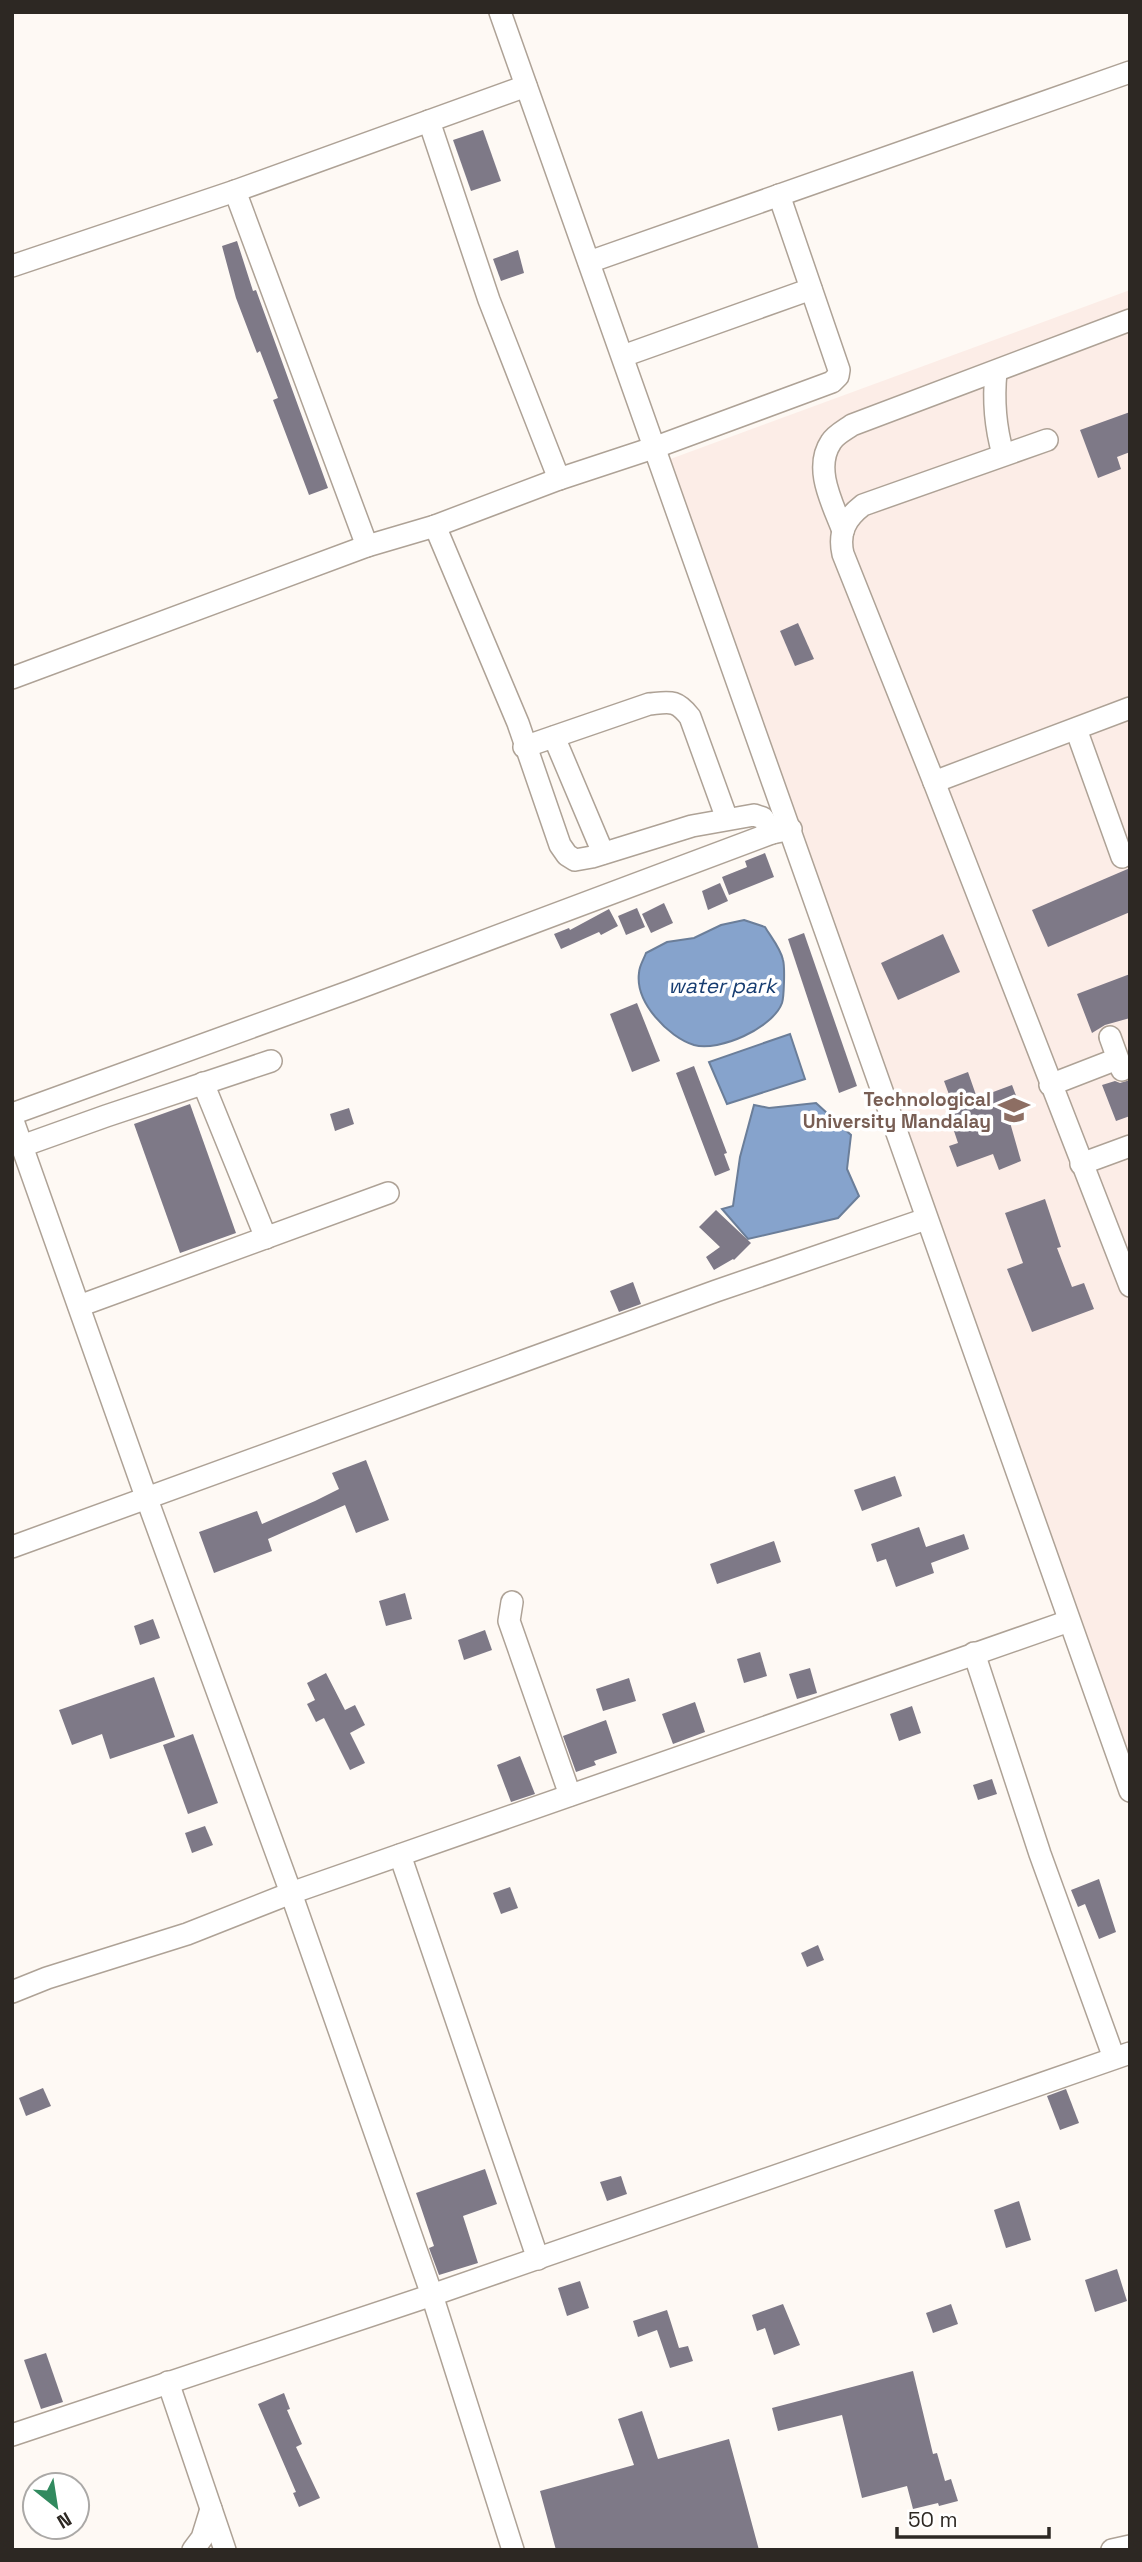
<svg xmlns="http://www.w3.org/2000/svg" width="1142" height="2562" font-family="'Space Grotesk',sans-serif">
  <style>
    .education { fill: #fcede7 }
    .water { fill: #86a3cc; stroke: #6b7e99; stroke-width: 2 }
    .building { fill: #7e7987 }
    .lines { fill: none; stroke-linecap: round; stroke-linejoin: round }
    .minor-casing { stroke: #aea296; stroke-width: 24 }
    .minor { stroke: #fff; stroke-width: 21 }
    .labels { text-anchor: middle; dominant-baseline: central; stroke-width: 7; stroke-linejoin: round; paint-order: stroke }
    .education-label { font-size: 19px; font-weight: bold; fill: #785e54; stroke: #fff; text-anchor: end }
    .water-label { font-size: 21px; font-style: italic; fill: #173d71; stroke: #fff }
  </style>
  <rect width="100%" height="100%" fill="#fef9f4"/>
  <polygon class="education" points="1130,290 1130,1758 665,461"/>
  <g class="water">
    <path d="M 744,920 L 765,927 C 771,937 781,949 783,960 C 785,967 784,997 782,1003 C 773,1028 719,1052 694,1045 C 668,1037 635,1002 639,973 C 639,966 644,959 646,953 L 667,942 L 694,938 L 721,925 Z"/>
    <polygon points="790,1034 805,1079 727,1104 709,1062"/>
    <polygon points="816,1103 851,1135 847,1169 859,1196 838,1218 748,1239 722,1209 733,1206 740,1157 754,1105 769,1108"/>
  </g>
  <g class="building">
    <polygon points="483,130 501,181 471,191 453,140"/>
    <polygon points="237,241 253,291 256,290 328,488 309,495 273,400 278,398 260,351 257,353 236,298 222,246"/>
    <polygon points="518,250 524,273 501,281 493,259"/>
    <polygon points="1130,412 1130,452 1117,457 1121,469 1098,478 1080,430"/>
    <polygon points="798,623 814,659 795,666 780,631"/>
    <polygon points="765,853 774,877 729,895 722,877 747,867 745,861"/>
    <polygon points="1130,868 1130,912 1048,947 1032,910"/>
    <polygon points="720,883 728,901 708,910 702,891"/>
    <polygon points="664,903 673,923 651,933 642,914"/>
    <polygon points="637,908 645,927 626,935 618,916"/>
    <polygon points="609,909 618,926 601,935 599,932 561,949 554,934 569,928 570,930"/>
    <polygon points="804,933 857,1086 839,1093 788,939"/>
    <polygon points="943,934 960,972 898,1000 881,963"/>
    <polygon points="1130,974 1130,1018 1105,1025 1092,1033 1077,994"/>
    <polygon points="637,1003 660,1061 632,1072 610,1014"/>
    <polygon points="694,1066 727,1153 724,1154 730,1170 715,1176 676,1073"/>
    <polygon points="968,1072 977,1098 1012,1085 1023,1114 1009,1119 1021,1161 999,1170 993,1154 957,1167 949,1146 958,1143 947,1110 954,1108 944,1081"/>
    <polygon points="1130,1080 1130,1116 1116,1121 1102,1085 1115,1081 1120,1083"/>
    <polygon points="190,1104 236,1233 180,1253 134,1124"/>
    <polygon points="349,1108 354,1124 335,1131 330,1114"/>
    <polygon points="1045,1199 1061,1247 1057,1248 1072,1287 1084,1283 1094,1309 1032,1332 1007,1269 1023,1263 1005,1213"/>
    <polygon points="716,1210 751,1243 734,1260 733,1259 714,1270 706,1257 720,1247 699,1227"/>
    <polygon points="633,1282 641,1304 619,1312 610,1291"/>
    <polygon points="366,1460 389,1520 356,1533 345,1505 268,1539 272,1551 214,1573 199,1532 257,1511 262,1524 315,1501 339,1489 332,1473"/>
    <polygon points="895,1476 902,1496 862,1511 854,1490"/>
    <polygon points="919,1527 926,1547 964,1534 969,1549 931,1563 934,1573 896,1587 886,1559 877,1562 871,1544"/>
    <polygon points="774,1541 781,1562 717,1584 710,1564"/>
    <polygon points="405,1593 412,1619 386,1626 379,1601"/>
    <polygon points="153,1619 160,1638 140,1645 134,1626"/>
    <polygon points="485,1630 492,1650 464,1660 458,1640"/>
    <polygon points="760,1652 767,1676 744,1683 737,1659"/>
    <polygon points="810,1668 817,1693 797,1699 789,1674"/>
    <polygon points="326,1673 345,1710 355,1705 365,1725 350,1733 365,1763 350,1770 324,1718 316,1722 307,1704 315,1700 307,1683"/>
    <polygon points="154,1677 175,1737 110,1759 102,1734 72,1745 59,1710"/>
    <polygon points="629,1678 636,1701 603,1711 596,1689"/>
    <polygon points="695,1702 705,1732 673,1744 662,1714"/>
    <polygon points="912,1706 921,1733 899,1741 890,1714"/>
    <polygon points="606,1720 617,1753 594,1761 596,1765 576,1772 563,1736"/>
    <polygon points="193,1734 218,1803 188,1814 163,1745"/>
    <polygon points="520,1756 535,1794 511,1802 497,1765"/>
    <polygon points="992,1779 997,1794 978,1800 973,1785"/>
    <polygon points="205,1826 213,1845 192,1853 185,1833"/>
    <polygon points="1099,1879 1116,1932 1099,1939 1085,1904 1078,1907 1071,1890"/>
    <polygon points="510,1887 518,1908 501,1914 493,1893"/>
    <polygon points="818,1945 824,1960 807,1967 801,1953"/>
    <polygon points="43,2088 51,2106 26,2116 19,2098"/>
    <polygon points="1066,2089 1079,2123 1060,2130 1047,2096"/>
    <polygon points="485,2169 497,2204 463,2216 478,2263 439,2275 429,2248 434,2246 416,2193"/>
    <polygon points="621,2176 627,2194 607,2201 600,2182"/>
    <polygon points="1019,2201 1031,2240 1006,2248 994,2210"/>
    <polygon points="1117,2269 1127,2301 1095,2312 1085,2280"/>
    <polygon points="580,2281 589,2308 567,2316 558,2288"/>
    <polygon points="783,2304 800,2345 774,2355 765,2328 757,2331 752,2315"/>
    <polygon points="951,2304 958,2324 933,2333 926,2313"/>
    <polygon points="667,2310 679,2348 688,2346 693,2361 670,2368 657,2330 638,2337 633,2321"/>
    <polygon points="46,2353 63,2402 41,2409 24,2360"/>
    <polygon points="913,2371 933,2454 937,2453 945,2481 951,2479 958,2501 939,2506 938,2503 913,2509 907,2486 862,2498 842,2415 778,2431 772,2408"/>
    <polygon points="284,2393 290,2409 287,2410 302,2444 296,2447 320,2498 299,2507 293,2493 296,2492 258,2404"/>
    <polygon points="642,2411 658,2459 729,2439 759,2550 556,2550 540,2491 634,2465 618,2419"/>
  </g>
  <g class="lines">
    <defs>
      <g id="minor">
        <polyline points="500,12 1130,1791"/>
        <polyline points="429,121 489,300 559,479"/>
        <polyline points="235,191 367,546"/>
        <polyline points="589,262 1130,72"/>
        <polyline points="12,266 235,191 526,86"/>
        <polyline points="623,356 811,289"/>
        <path d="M 996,372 C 993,401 995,426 1003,454"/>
        <path d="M 1047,440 L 863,505 C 846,518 838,532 843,554 L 934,782 L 1130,1286"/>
        <polyline points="435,526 518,723 560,845 567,855 575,860 592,857 692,826 754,815 763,818 772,833"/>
        <path d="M 843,531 C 833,504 813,469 831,442 C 835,435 845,430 852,425 L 1130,320"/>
        <polyline points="12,678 367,546 435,526 559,479 656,447 832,382 838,376 839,370 779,195"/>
        <polyline points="1076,729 1122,857"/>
        <polyline points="554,737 603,853"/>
        <path d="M 524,747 L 649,704 C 670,702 676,699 690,717 L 727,819"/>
        <polyline points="934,782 1130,708"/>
        <polyline points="1110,1037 1122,1070"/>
        <polyline points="203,1083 266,1238"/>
        <polyline points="1050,1085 1117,1059"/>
        <polyline points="12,1114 351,991 772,833 791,829"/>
        <polyline points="12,1118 144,1491 291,1893 432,2295 513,2550"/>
        <polyline points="22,1146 106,1116 271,1061"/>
        <polyline points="1081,1164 1130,1146"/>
        <polyline points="79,1306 388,1193"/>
        <polyline points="12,1547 716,1291 926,1219"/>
        <polyline points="512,1602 509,1621 570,1795"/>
        <polyline points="974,1653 1040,1854 1114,2058"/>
        <polyline points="400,1855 538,2259"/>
        <polyline points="12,1992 47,1978 187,1934 291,1893 1069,1621"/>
        <polyline points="168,2382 225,2550"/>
        <polyline points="12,2435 432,2295 1130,2053"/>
        <polyline points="193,2550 202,2538 211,2509"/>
        <polyline points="1112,2550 1130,2546"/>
      </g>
    </defs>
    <use href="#minor" class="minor-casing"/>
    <use href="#minor" class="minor"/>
  </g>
  <defs>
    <symbol id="university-bare" viewBox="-9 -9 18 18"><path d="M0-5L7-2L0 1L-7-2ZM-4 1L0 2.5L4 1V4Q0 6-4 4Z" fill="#8d6e63" stroke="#fff" stroke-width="2.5" paint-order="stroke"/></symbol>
  </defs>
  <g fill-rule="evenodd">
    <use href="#university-bare" x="992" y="1088" width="44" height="44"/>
  </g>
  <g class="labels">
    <g class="education-label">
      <text x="991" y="1099">Technological<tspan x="991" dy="22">University Mandalay</tspan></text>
    </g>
    <g class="water-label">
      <text x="722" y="985">water park</text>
    </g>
  </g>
  <rect width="1142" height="2562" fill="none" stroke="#2d2823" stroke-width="28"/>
  <g transform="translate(56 2506) rotate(150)"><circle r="33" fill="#ffffff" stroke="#aba9a7" stroke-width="2"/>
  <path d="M0-5L12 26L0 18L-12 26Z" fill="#318a5f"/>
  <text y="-10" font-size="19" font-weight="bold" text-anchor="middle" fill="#2d2823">N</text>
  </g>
  <path d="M897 2527v10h152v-10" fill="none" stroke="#2d2823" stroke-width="3.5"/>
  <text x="908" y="2527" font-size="21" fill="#2d2823" stroke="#ffffff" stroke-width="5" paint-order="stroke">50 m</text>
</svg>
